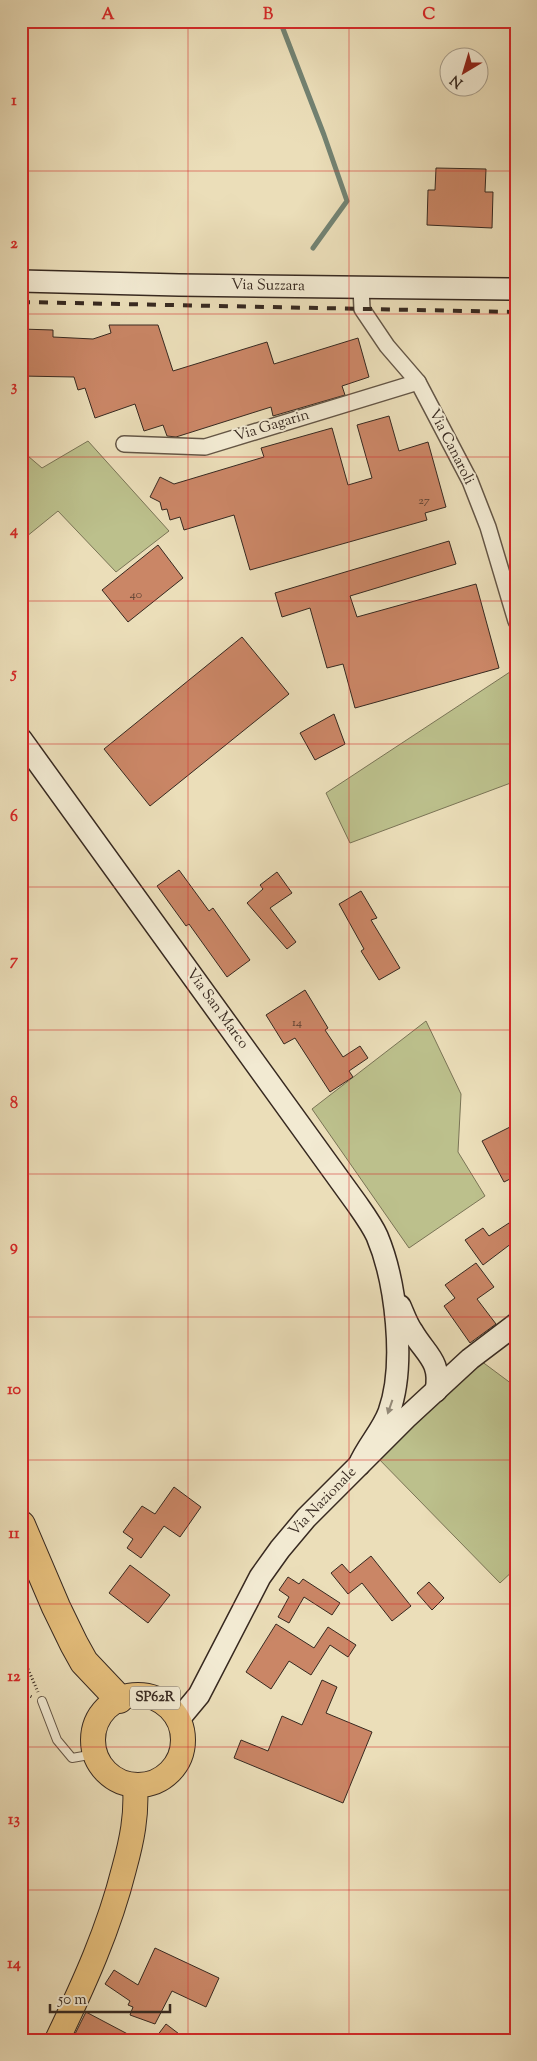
<svg xmlns="http://www.w3.org/2000/svg" width="537" height="2061" font-family="'Sorts Mill Goudy',serif">
  <style>
    .green { fill: #bcc08c; stroke: #7a7456 }
    .lines { fill: none; stroke-linecap: round; stroke-linejoin: round }
    .stream { stroke: #728272; stroke-width: 5 }
    .building { fill: #ca8666; stroke: #372920 }
    .lane-casing { stroke: #645646; stroke-width: 10 }
    .street-casing { stroke: #645646; stroke-width: 18 }
    .secondary-casing { stroke: #372920; stroke-width: 24 }
    .primary-casing { stroke: #372920; stroke-width: 26 }
    .highway-casing { stroke: #372920; stroke-width: 30 }
    .path { stroke: #372920; stroke-width: 3; stroke-dasharray: 1 2.5; stroke-linecap: butt }
    .lane { stroke: #f2ead2; stroke-width: 8 }
    .street { stroke: #f2ead2; stroke-width: 15 }
    .secondary { stroke: #f2ead2; stroke-width: 21 }
    .primary { stroke: #e6bf7c; stroke-width: 24 }
    .highway { stroke: #e6bf7c; stroke-width: 28 }
    .rail { stroke: #372920; stroke-width: 4; stroke-dasharray: 9 9; stroke-linecap: butt }
    .oneway { fill: #948a79 }
    .grid { fill: none; stroke: #d62828; stroke-width: 1; stroke-opacity: 0.55 }
    .labels { text-anchor: middle; dominant-baseline: central; stroke-width: 4; stroke-linejoin: round; paint-order: stroke }
    .number-label { font-size: 12px; fill: #5c4032 }
    .shield { fill: #f2ead2; stroke: #6f6355; stroke-width: 1 }
    .shield-label { font-size: 14px; font-weight: bold; fill: #372920 }
    .street-label { font-size: 15px; fill: #372920; stroke: #f2ead2 }
    .neatline { fill: none; stroke: #d62828; stroke-width: 2 }
    .grid-label { font-size: 16px; text-anchor: middle; font-weight: bold; fill: #d62828 }
  </style>
  <rect width="100%" height="100%" fill="#ebdeb9"/>
  <filter id="stains"><feTurbulence type="fractalNoise" baseFrequency=".004" numOctaves="4"/><feColorMatrix values="0 0 0 0 .2 0 0 0 0 .09 0 0 0 0 .02 0 0 0 .5 -.17"/></filter>
  <radialGradient id="worn" r=".72"><stop offset=".6" stop-color="#630" stop-opacity="0"/><stop offset="1" stop-color="#630" stop-opacity=".3"/></radialGradient>
  <g class="green">
    <polygon points="88,441 169,531 116,572 58,511 21,541 21,450 42,468"/>
    <polygon points="516,668 516,781 350,843 326,793"/>
    <polygon points="426,1021 461,1094 458,1152 485,1196 409,1248 312,1109"/>
    <polygon points="477,1358 516,1387 516,1568 500,1583 374,1454"/>
  </g>
  <g class="lines">
    <polyline class="stream" points="280,21 324,135 347,201 313,248"/>
  </g>
  <g class="building">
    <polygon points="436,168 486,169 485,192 493,192 492,228 427,225 428,190 435,190"/>
    <polygon points="109,325 158,325 173,371 267,342 274,364 358,338 369,377 342,386 345,395 273,416 271,407 176,437 167,436 163,425 144,431 135,404 95,418 85,388 78,390 74,377 21,376 21,329 53,330 53,337 93,339 111,333"/>
    <polygon points="389,416 399,451 428,442 446,507 425,513 427,520 250,570 234,515 184,530 180,517 170,520 167,509 162,510 160,502 150,497 160,477 174,484 264,457 261,448 332,428 348,485 372,478 357,425"/>
    <polygon points="449,541 456,564 350,596 357,617 476,584 499,668 355,708 343,664 327,668 310,608 282,617 275,593"/>
    <polygon points="158,545 183,578 128,622 102,590"/>
    <polygon points="242,637 289,694 150,806 104,749"/>
    <polygon points="334,714 345,744 315,760 300,733"/>
    <polygon points="179,870 209,911 213,908 250,960 227,977 189,924 186,926 157,886"/>
    <polygon points="277,872 292,893 270,908 296,942 287,949 247,903 263,889 260,885"/>
    <polygon points="361,891 377,918 371,920 400,968 379,980 361,951 364,949 339,904"/>
    <polygon points="305,990 328,1028 325,1030 343,1057 360,1046 368,1058 349,1071 353,1077 330,1092 295,1038 284,1044 266,1015"/>
    <polygon points="510,1127 516,1137 516,1176 504,1182 482,1141"/>
    <polygon points="509,1223 510,1226 516,1223 516,1240 483,1265 465,1240 483,1228 489,1236"/>
    <polygon points="476,1263 494,1287 477,1299 496,1324 470,1343 444,1306 455,1298 445,1285"/>
    <polygon points="174,1487 201,1507 180,1537 164,1526 141,1558 127,1548 133,1539 123,1532 142,1506 155,1514"/>
    <polygon points="371,1556 411,1606 392,1621 362,1583 348,1594 331,1573 342,1564 350,1573"/>
    <polygon points="130,1565 170,1595 148,1623 109,1593"/>
    <polygon points="288,1577 299,1584 303,1579 340,1603 332,1615 304,1597 289,1623 278,1617 289,1597 279,1590"/>
    <polygon points="429,1582 444,1598 432,1610 417,1593"/>
    <polygon points="276,1624 314,1648 328,1627 356,1645 348,1657 330,1645 311,1675 289,1661 271,1689 246,1672"/>
    <polygon points="322,1680 337,1687 326,1713 372,1732 343,1803 234,1758 241,1740 268,1751 282,1716 302,1725"/>
    <polygon points="155,1948 219,1978 206,2007 172,1991 155,2024 130,2015 133,2007 128,2005 130,2001 105,1984 114,1970 138,1985"/>
    <polygon points="86,2012 139,2040 72,2040"/>
    <polygon points="166,2024 187,2040 154,2040"/>
  </g>
  <g class="lines">
    <defs>
      <polyline id="lane" points="42,1701 57,1740 72,1758 95,1754"/>
      <g id="street">
        <polyline points="361,287 362,309 387,346 418,382 470,481 488,527 516,621"/>
        <polyline points="124,444 205,447 418,382"/>
      </g>
      <g id="secondary">
        <polyline points="21,281 179,285 516,289"/>
        <path d="M 21,739 L 357,1204 C 364,1214 372,1225 377,1236 C 396,1281 406,1365 389,1412 C 382,1431 367,1446 359,1465"/>
        <path d="M 400,1306 C 404,1315 407,1324 412,1331 C 425,1354 442,1361 436,1391"/>
        <polyline points="179,1719 199,1695 260,1577 280,1549 306,1518 406,1418 470,1359 516,1324"/>
      </g>
      <g id="primary">
        <circle cx="138" cy="1740" r="45"/>
        <path d="M 57,2040 C 84,1984 109,1929 124,1869 C 132,1840 137,1815 135,1786"/>
      </g>
      <polyline id="highway" points="21,1525 56,1607 74,1644 84,1662 119,1699"/>
    </defs>
    <use href="#lane" class="lane-casing"/>
    <use href="#street" class="street-casing"/>
    <use href="#secondary" class="secondary-casing"/>
    <use href="#primary" class="primary-casing"/>
    <use href="#highway" class="highway-casing"/>
    <g class="path">
      <polyline points="21,1653 38,1692"/>
      <polyline points="21,1692 32,1697"/>
    </g>
    <use href="#lane" class="lane"/>
    <use href="#street" class="street"/>
    <use href="#secondary" class="secondary"/>
    <use href="#primary" class="primary"/>
    <use href="#highway" class="highway"/>
    <polyline class="rail" points="21,302 516,312"/>
  </g>
  <defs><path id="oneway-solid" d="M-6-.8H1V-3.2L6.5 0L1 3.2V.8H-6Z" transform="scale(1.25)"/></defs>
  <use class="oneway" href="#oneway-solid" transform="translate(390 1407) rotate(109)"/>
  <path class="grid" d="M 188,21 L 188,2040M 349,21 L 349,2040M 21,171 L 516,171M 21,314 L 516,314M 21,457 L 516,457M 21,601 L 516,601M 21,744 L 516,744M 21,887 L 516,887M 21,1030 L 516,1030M 21,1174 L 516,1174M 21,1317 L 516,1317M 21,1460 L 516,1460M 21,1604 L 516,1604M 21,1747 L 516,1747M 21,1890 L 516,1890"/>
  <g class="labels">
    <g class="number-label">
      <text x="424" y="501">27</text>
      <text x="136" y="595">40</text>
      <text x="297" y="1023">14</text>
    </g>
    <rect class="shield" x="130" y="1686.5" width="50" height="23" rx="4"/>
    <g class="shield-label">
      <text x="155" y="1698">SP62R</text>
    </g>
    <g class="street-label">
      <text transform="translate(268 286) rotate(1)">Via Suzzara</text>
      <text transform="translate(272 426) rotate(-17)">Via Gagarin</text>
      <text transform="translate(451 447) rotate(63)">Via Canaroli</text>
      <text transform="translate(217 1009) rotate(54)">Via San Marco</text>
      <text transform="translate(323 1502) rotate(-46)">Via Nazionale</text>
    </g>
  </g>
  <rect width="537" height="2061" fill="none" stroke="#ebdeb9" stroke-width="55"/>
  <g transform="translate(464 72) rotate(218)"><circle r="24" fill="#f2ead2" stroke="#a79d8b"/>
  <path d="M0-4L9 19L0 12L-9 19Z" fill="#8f2418"/>
  <text y="-8" font-size="14" font-weight="bold" text-anchor="middle" fill="#372920">N</text>
  </g>
  <path d="M50 2004v8h120v-8" fill="none" stroke="#372920" stroke-width="2.5"/>
  <text x="58" y="2004" font-size="15" fill="#372920" stroke="#f2ead2" stroke-width="4" paint-order="stroke">50 m</text>
  <rect x="28" y="28" width="482" height="2006" class="neatline"/>
  <g class="grid-label">
    <text x="108" y="19">A</text>
    <text x="268" y="19">B</text>
    <text x="429" y="19">C</text>
    <text x="14" y="105">1</text>
    <text x="14" y="248">2</text>
    <text x="14" y="391">3</text>
    <text x="14" y="535">4</text>
    <text x="14" y="678">5</text>
    <text x="14" y="821">6</text>
    <text x="14" y="965">7</text>
    <text x="14" y="1108">8</text>
    <text x="14" y="1251">9</text>
    <text x="14" y="1394">10</text>
    <text x="14" y="1538">11</text>
    <text x="14" y="1681">12</text>
    <text x="14" y="1824">13</text>
    <text x="14" y="1968">14</text>
  </g>
  <rect width="100%" height="100%" filter="url(#stains)"/>
  <rect width="100%" height="100%" fill="url(#worn)"/>
</svg>
